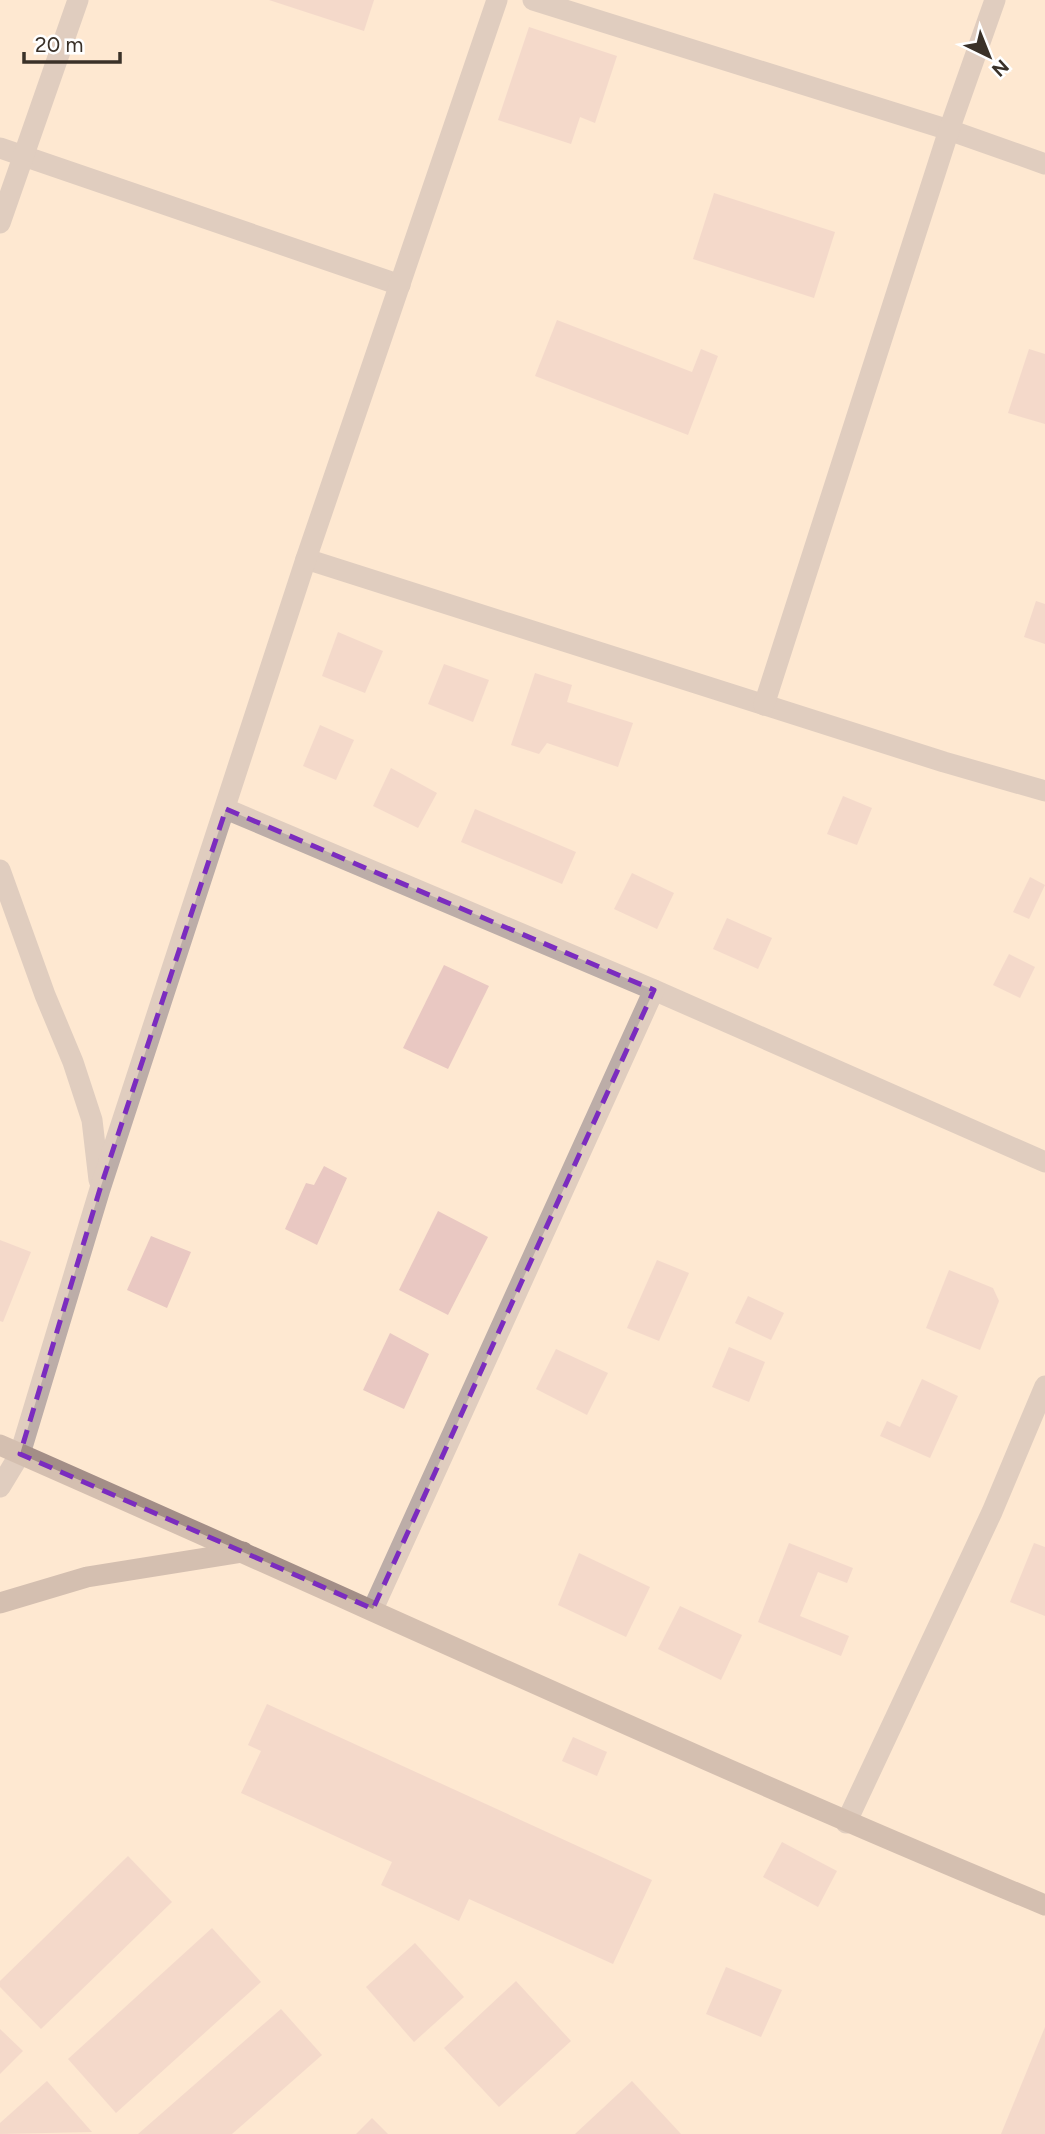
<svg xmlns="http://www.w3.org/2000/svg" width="1045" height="2134" font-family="Figtree,sans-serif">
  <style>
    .building { fill: #e9c8c2 }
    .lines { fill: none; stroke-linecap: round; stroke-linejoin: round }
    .street { stroke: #bcada8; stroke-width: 21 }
    .secondary { stroke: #a38e87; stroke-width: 21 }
    .marked { fill: none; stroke: #7b2cbf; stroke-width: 5; stroke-dasharray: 14 9; stroke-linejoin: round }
  </style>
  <rect width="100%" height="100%" fill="#fee8d1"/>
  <g class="building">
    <polygon points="269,0 374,0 364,31"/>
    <polygon points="529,27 617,56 595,123 580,117 571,144 498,120"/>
    <polygon points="714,193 835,232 814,298 693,259"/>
    <polygon points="557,320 692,372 701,349 718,356 688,435 535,376"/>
    <polygon points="1029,349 1045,354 1045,424 1008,413"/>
    <polygon points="1036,601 1045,604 1045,644 1024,637"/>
    <polygon points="338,632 383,651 365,693 322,676"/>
    <polygon points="444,664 489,680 473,722 428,704"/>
    <polygon points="535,673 572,685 567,702 633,723 618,767 547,743 539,754 511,745"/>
    <polygon points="320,725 354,740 336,780 303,766"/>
    <polygon points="391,768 437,793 418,828 373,806"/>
    <polygon points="843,796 872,808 857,845 827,834"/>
    <polygon points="475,809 576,852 562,884 461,842"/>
    <polygon points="632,873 674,893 657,929 614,909"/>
    <polygon points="1030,877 1045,885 1029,919 1013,912"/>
    <polygon points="727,918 772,938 758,969 713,949"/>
    <polygon points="1009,954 1035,967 1020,998 993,985"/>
    <polygon points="444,965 489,986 448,1069 403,1048"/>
    <polygon points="324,1166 347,1178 317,1245 285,1229 306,1183 314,1185"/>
    <polygon points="438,1211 488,1237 448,1315 399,1290"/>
    <polygon points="151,1236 191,1252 167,1308 127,1290"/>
    <polygon points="0,1240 31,1252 3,1322 0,1321"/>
    <polygon points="657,1260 689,1273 659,1341 627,1328"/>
    <polygon points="949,1270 993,1288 999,1301 980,1350 926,1328"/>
    <polygon points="748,1296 784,1313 771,1340 735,1323"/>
    <polygon points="390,1333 429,1354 404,1409 363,1390"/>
    <polygon points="729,1347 765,1362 749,1402 712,1387"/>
    <polygon points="556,1349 608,1373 587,1415 536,1389"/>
    <polygon points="922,1379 958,1396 930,1458 880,1436 887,1421 900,1427"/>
    <polygon points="789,1543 853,1568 847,1583 818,1572 800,1616 849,1636 841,1656 758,1622"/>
    <polygon points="1034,1543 1045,1547 1045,1616 1010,1602"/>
    <polygon points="579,1553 650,1587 626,1637 558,1605"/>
    <polygon points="680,1606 742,1635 721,1680 658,1649"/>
    <polygon points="267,1704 652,1880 613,1964 469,1899 459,1921 381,1885 392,1862 241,1793 261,1751 248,1745"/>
    <polygon points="573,1737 607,1752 597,1776 562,1761"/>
    <polygon points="782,1842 837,1871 818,1907 763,1877"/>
    <polygon points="128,1856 172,1902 41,2029 0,1987 0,1981"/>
    <polygon points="212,1928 261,1982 116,2113 68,2059"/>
    <polygon points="415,1943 464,1997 414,2042 366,1987"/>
    <polygon points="726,1967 782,1990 761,2037 706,2014"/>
    <polygon points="516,1981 571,2041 499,2107 444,2048"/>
    <polygon points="281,2009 322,2055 232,2134 138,2134"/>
    <polygon points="1045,2027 1045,2134 1001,2134"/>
    <polygon points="0,2029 23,2051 0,2074"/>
    <polygon points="47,2081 92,2132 0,2134 0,2123"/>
    <polygon points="632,2081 681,2134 575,2134"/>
    <polygon points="372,2118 388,2134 356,2134"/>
  </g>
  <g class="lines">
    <g class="street">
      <polyline points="533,0 949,130 1045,164"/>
      <polyline points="0,148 400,285"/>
      <polyline points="0,223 78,0"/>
      <polyline points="306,559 944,762 1045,791"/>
      <polyline points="764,705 949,130 995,0"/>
      <polyline points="226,809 654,990 1045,1162"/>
      <polyline points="0,870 45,995 73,1062 92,1120 99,1180"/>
      <polyline points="0,1487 20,1454 100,1189 306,559 497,0"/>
      <polyline points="373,1609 654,990"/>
      <polyline points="846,1823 992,1512 1045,1386"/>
    </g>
    <g class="secondary">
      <path d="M 0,1445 C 349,1598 693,1759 1045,1905"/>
      <polyline points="0,1603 87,1577 243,1552"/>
    </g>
  </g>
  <path d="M0 0H1045V2134H0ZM 226,809 L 654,990 L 373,1609 L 20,1454 L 100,1189 Z" fill="#fee8d1" fill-opacity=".55" fill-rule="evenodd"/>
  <path class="marked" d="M 226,809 L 654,990 L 373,1609 L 20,1454 L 100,1189 Z"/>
  <g transform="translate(989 56) rotate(137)" stroke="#ffffff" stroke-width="5" paint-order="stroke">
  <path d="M0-5L12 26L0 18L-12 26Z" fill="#3a3128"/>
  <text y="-10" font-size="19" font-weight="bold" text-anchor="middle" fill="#3a3128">N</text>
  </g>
  <path d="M24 52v10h96v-10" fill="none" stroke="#3a3128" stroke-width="3.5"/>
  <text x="35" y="52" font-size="21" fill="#3a3128" stroke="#ffffff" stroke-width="5" paint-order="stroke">20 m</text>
</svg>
